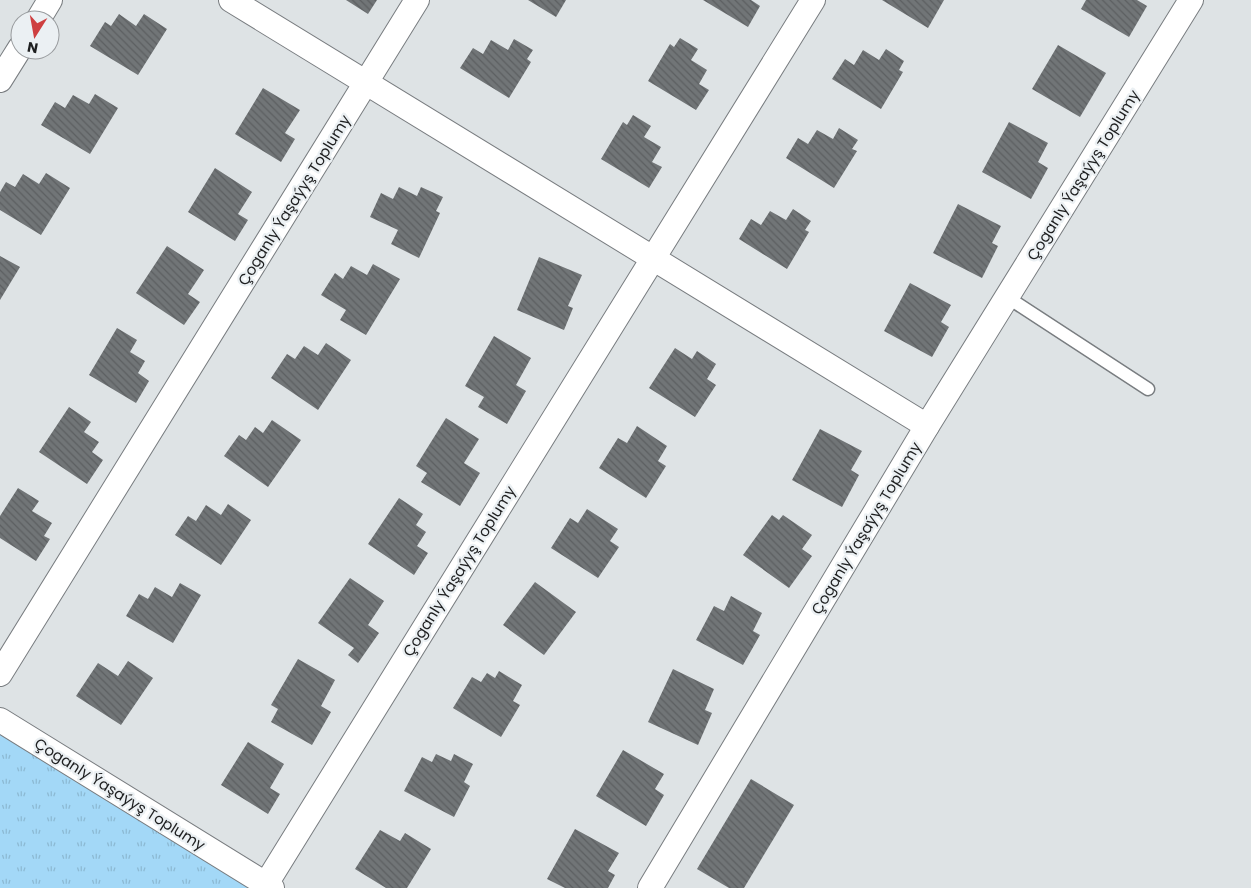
<svg xmlns="http://www.w3.org/2000/svg" width="1251" height="888" font-family="Poppins,sans-serif">
  <style>
    .grass { fill: url(#grass-tufts) }
    .building { fill: url(#building-back-hatch) }
    .lines { fill: none; stroke-linecap: round; stroke-linejoin: round }
    .service-casing { stroke: #797d80; stroke-width: 15 }
    .minor-casing { stroke: #797d80; stroke-width: 26 }
    .service { stroke: #fff; stroke-width: 12 }
    .minor { stroke: #fff; stroke-width: 24 }
    .labels { text-anchor: middle; dominant-baseline: central; stroke-width: 4.5; stroke-linejoin: round; paint-order: stroke }
    .street-label { font-size: 15px; fill: #1e1f20; stroke: #ebf0f3 }
  </style>
  <defs>
    <pattern id="grass-tufts" width="24" height="20" patternUnits="userSpaceOnUse" patternTransform="scale(1.25)"><rect width="24" height="20" fill="#a3d8f7"/><path d="M3 7l-1-3M5 7V3M7 7l1-3M15 17l-1-3M17 17v-4M19 17l1-3" fill="none" stroke="#8cb9d3"/></pattern>
    <pattern id="building-back-hatch" width="6" height="6" patternUnits="userSpaceOnUse" patternTransform="scale(1.25)"><rect width="6" height="6" fill="#717577"/><path d="M-1 5l2 2M0 0l6 6M5-1l2 2" fill="none" stroke="#5c5f61"/></pattern>
  </defs>
  <rect width="100%" height="100%" fill="#dee3e5"/>
  <polygon class="grass" points="0,729 258,888 0,888"/>
  <g class="building">
    <polygon points="346,0 377,0 368,14"/>
    <polygon points="528,0 566,0 556,17"/>
    <polygon points="703,0 751,0 760,6 748,27"/>
    <polygon points="882,0 944,0 928,28"/>
    <polygon points="1086,0 1137,0 1147,6 1129,37 1081,9"/>
    <polygon points="119,14 136,26 144,14 167,29 138,75 90,46 105,22 111,26"/>
    <polygon points="680,38 698,49 691,60 707,70 699,84 709,90 696,110 648,81 670,44 674,47"/>
    <polygon points="514,39 533,50 527,59 531,62 509,98 460,68 473,48 483,54 491,40 508,50"/>
    <polygon points="1058,45 1106,73 1080,117 1032,89"/>
    <polygon points="886,49 904,61 899,70 903,72 881,109 832,79 845,59 854,65 863,50 879,60"/>
    <polygon points="263,88 300,110 285,133 295,139 281,162 235,134"/>
    <polygon points="95,94 118,108 90,154 41,125 55,102 65,108 73,95 89,104"/>
    <polygon points="633,115 651,126 644,137 661,147 652,162 662,167 649,188 601,159 623,122 627,125"/>
    <polygon points="1009,122 1048,143 1038,162 1048,168 1031,199 982,172"/>
    <polygon points="839,128 858,140 852,149 857,151 834,188 786,158 798,138 808,144 817,130 833,139"/>
    <polygon points="215,168 252,192 238,214 248,220 235,241 188,212"/>
    <polygon points="46,173 70,188 41,235 0,210 0,192 6,182 15,187 23,174 39,184"/>
    <polygon points="399,187 417,196 421,187 443,197 436,211 440,213 419,258 391,244 398,230 370,217 381,193 393,199"/>
    <polygon points="958,204 1001,226 992,243 998,246 982,278 933,253"/>
    <polygon points="793,209 811,221 805,230 809,232 787,269 739,239 751,219 761,225 770,211 786,220"/>
    <polygon points="167,246 204,270 188,294 200,302 184,325 136,293"/>
    <polygon points="0,256 20,267 0,300"/>
    <polygon points="539,257 582,275 568,306 573,308 564,330 517,310"/>
    <polygon points="373,264 400,279 366,335 340,320 346,310 321,295 335,273 343,279 351,266 367,275"/>
    <polygon points="910,283 951,305 941,322 949,327 932,357 884,331"/>
    <polygon points="117,328 137,340 130,352 145,361 138,373 149,381 136,403 89,375"/>
    <polygon points="494,336 531,358 516,385 526,391 507,424 478,407 484,397 465,386"/>
    <polygon points="326,343 351,360 318,410 271,378 287,354 295,359 304,346 318,355"/>
    <polygon points="675,348 692,359 697,351 716,364 707,379 716,385 695,417 649,388"/>
    <polygon points="69,407 91,422 84,432 99,442 92,452 103,460 87,484 39,452"/>
    <polygon points="446,418 479,439 464,463 480,473 460,506 421,482 427,473 416,466"/>
    <polygon points="272,420 301,440 268,487 224,456 239,435 246,440 255,427 263,433"/>
    <polygon points="637,426 667,446 658,461 666,466 646,498 599,468 618,438 627,443"/>
    <polygon points="820,429 862,451 851,470 859,475 842,507 792,480"/>
    <polygon points="18,488 39,501 32,511 52,523 44,536 50,539 36,561 0,538 0,516"/>
    <polygon points="399,498 423,514 416,525 426,532 417,546 428,553 414,575 368,544"/>
    <polygon points="228,504 251,520 221,565 175,535 188,516 196,521 206,505 221,515"/>
    <polygon points="587,509 618,529 610,541 619,547 598,578 551,548 570,518 578,523"/>
    <polygon points="772,515 779,520 783,515 812,535 802,549 812,556 789,588 743,555"/>
    <polygon points="350,578 384,601 368,625 379,633 358,663 348,655 354,648 318,623"/>
    <polygon points="535,582 576,612 544,655 503,625"/>
    <polygon points="180,583 201,595 173,643 126,616 139,594 148,599 155,587 172,597"/>
    <polygon points="731,596 762,613 753,631 760,635 743,665 696,640 714,606 724,611"/>
    <polygon points="298,659 335,680 321,706 331,712 312,745 271,722 278,709 271,705"/>
    <polygon points="128,661 153,678 121,725 76,696 98,663 118,676"/>
    <polygon points="673,669 714,689 705,710 712,713 698,745 648,722"/>
    <polygon points="499,671 522,685 513,701 520,705 501,737 453,708 472,677 481,682 487,673 495,678"/>
    <polygon points="248,742 284,764 270,788 280,794 268,814 221,785"/>
    <polygon points="623,750 664,774 655,789 664,795 646,826 596,796"/>
    <polygon points="436,754 451,761 454,754 473,764 464,782 470,786 454,817 404,791 422,757 432,762"/>
    <polygon points="751,779 794,805 744,888 729,888 697,869"/>
    <polygon points="575,829 619,853 608,871 615,875 608,888 565,888 547,879"/>
    <polygon points="380,830 400,841 405,833 431,849 407,888 386,888 355,869"/>
  </g>
  <g class="lines">
    <defs>
      <polyline id="service" points="1007,297 1148,389"/>
      <g id="minor">
        <polyline points="231,0 927,426"/>
        <polyline points="38,20 50,0"/>
        <polyline points="0,80 20,48"/>
        <polyline points="0,674 417,0"/>
        <polyline points="0,720 272,888"/>
        <polyline points="266,884 813,0"/>
        <polyline points="650,888 927,426 1191,0"/>
      </g>
    </defs>
    <use href="#service" class="service-casing"/>
    <use href="#minor" class="minor-casing"/>
    <use href="#service" class="service"/>
    <use href="#minor" class="minor"/>
  </g>
  <g class="labels">
    <g class="street-label">
      <text transform="translate(1083 175) rotate(-58)">Çoganly Ýaşaýyş Toplumy</text>
      <text transform="translate(294 200) rotate(-58)">Çoganly Ýaşaýyş Toplumy</text>
      <text transform="translate(866 528) rotate(-59)">Çoganly Ýaşaýyş Toplumy</text>
      <text transform="translate(459 571) rotate(-58)">Çoganly Ýaşaýyş Toplumy</text>
      <text transform="translate(120 794) rotate(32)">Çoganly Ýaşaýyş Toplumy</text>
    </g>
  </g>
  <g transform="translate(35 35) rotate(191)"><circle r="24" fill="#ebf0f3" stroke="#999c9f"/>
  <path d="M0-4L9 19L0 12L-9 19Z" fill="#ce3f40"/>
  <text y="-8" font-size="14" font-weight="bold" text-anchor="middle" fill="#1e1f20">N</text>
  </g>
</svg>
